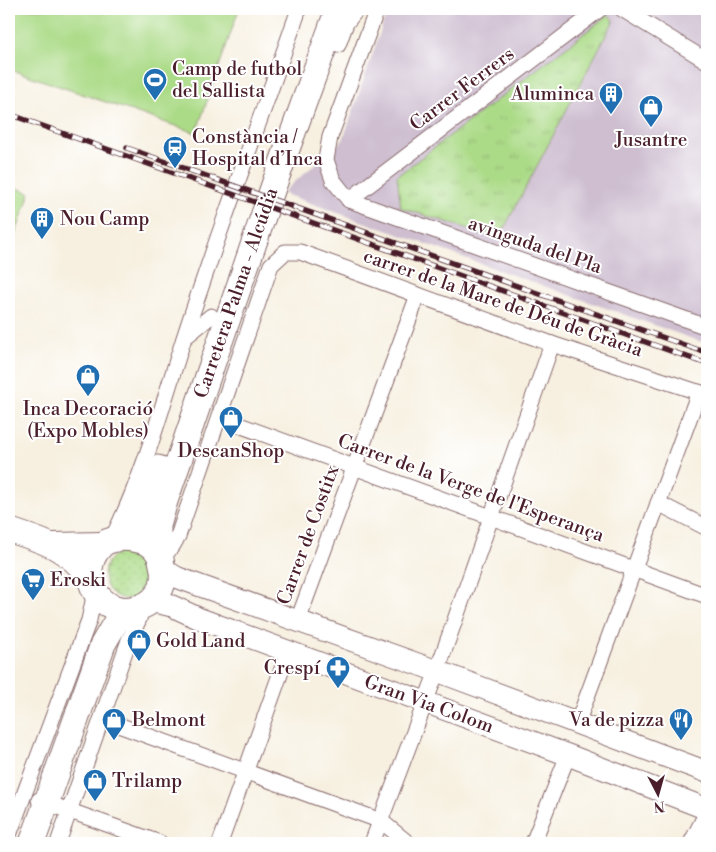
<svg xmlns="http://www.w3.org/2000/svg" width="716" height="852" font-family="'Libre Bodoni',serif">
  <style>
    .industrial { fill: #cebed0 }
    .grass { fill: #acdb88; stroke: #7b7d5a }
    .park { fill: url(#park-tufts); stroke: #7b7d5a }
    .garden { fill: url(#garden-dots); stroke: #7b7d5a }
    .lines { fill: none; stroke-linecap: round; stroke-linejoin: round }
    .minor-casing { stroke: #87686a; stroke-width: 17 }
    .secondary-casing { stroke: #87686a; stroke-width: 23 }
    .primary-casing { stroke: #87686a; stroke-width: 26 }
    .trunk-casing { stroke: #87686a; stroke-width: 27 }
    .minor { stroke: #fff; stroke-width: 15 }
    .secondary { stroke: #fff; stroke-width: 21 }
    .primary { stroke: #fff; stroke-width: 24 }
    .trunk { stroke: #fff; stroke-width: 25 }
    .rail-casing { stroke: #4a1f2b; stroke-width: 5.5 }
    .rail { stroke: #fff; stroke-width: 4; stroke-dasharray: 11; stroke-linecap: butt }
    .labels { text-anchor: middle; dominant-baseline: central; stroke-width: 4; stroke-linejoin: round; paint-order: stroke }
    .poi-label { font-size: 19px; fill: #4a1f2b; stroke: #fff; text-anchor: start }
    .street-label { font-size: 19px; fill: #4a1f2b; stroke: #fff }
  </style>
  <defs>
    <pattern id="park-tufts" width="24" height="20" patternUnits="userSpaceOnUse" patternTransform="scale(1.25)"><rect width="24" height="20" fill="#acdb88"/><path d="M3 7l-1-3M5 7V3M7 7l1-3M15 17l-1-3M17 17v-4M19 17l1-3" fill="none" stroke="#96bc76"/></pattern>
    <pattern id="garden-dots" width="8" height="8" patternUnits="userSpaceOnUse" patternTransform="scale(1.25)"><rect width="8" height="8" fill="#acdb88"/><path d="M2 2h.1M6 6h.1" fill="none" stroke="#96bc76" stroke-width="1.8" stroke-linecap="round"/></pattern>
  </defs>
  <rect width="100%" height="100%" fill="#fff"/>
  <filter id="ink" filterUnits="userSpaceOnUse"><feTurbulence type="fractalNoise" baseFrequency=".02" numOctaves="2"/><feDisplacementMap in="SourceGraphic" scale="10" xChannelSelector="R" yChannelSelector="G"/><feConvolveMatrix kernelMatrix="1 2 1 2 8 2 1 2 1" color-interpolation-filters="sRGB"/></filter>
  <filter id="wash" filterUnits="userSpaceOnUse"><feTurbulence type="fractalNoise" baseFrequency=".0096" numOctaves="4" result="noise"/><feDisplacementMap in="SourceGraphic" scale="20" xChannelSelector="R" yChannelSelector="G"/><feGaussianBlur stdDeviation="1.12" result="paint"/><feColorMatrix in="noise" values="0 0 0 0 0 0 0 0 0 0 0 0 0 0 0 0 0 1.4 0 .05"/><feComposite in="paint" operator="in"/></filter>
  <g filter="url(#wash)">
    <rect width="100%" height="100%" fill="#f7f0e0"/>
    <polygon class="industrial" points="388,9 707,9 707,344 282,193 343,140"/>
    <g class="grass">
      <polygon points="9,9 239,9 196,133 9,69"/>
      <polygon points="9,185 30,193 9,252"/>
    </g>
    <polygon class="park" points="608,15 614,20 499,238 401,208 397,176"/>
    <circle class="garden" cx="128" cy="575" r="24"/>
  </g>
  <g filter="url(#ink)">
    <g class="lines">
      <defs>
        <g id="minor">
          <polyline points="622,9 707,61"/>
          <polyline points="338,45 346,23 357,9"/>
          <polyline points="349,200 707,327"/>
          <polyline points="349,200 600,9"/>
          <polyline points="349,200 333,180 326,160 330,137 377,9"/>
          <polyline points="184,338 211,316"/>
          <polyline points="220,418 707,596"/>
          <polyline points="658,503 707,528"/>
          <path d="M 111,541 C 144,476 162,406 184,338 C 220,227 261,118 299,9"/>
          <polyline points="161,560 173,545 178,536 271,265 285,252 300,252 552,344 707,395"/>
          <polyline points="298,620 418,295"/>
          <polyline points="102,719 381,821 408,843"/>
          <polyline points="577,724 699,392"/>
          <polyline points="39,800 160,843"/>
          <polyline points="9,835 89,620 95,592"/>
          <polyline points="58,843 129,640 139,619 142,606"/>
          <polyline points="220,843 288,652"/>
          <polyline points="372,843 437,671 552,344"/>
          <polyline points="533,843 568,755"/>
          <polyline points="691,843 707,812"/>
        </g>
        <g id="secondary">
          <polyline points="163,569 176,577 195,584 437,671 707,772"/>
          <polyline points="151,601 172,606 198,618 568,755 707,809"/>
        </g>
        <g id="primary">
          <path d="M 9,530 C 45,542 65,546 90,578"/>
          <polyline points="53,545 103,544"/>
        </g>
        <g id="trunk">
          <polyline points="126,538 144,509 158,468"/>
          <path d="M 126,538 C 135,539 144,540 151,545 C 158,550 161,557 162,565 C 168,587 154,606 132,609 C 100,614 79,578 96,552 C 98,550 100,546 103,544 C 110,539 118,539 126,538 Z"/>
          <polyline points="158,552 158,526 165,501 275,182 338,9"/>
          <polyline points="32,843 103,644 117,620 131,610"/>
        </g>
      </defs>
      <use href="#minor" class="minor-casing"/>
      <use href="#secondary" class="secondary-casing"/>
      <use href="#primary" class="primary-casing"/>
      <use href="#trunk" class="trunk-casing"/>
      <use href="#minor" class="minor"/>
      <use href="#secondary" class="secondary"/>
      <use href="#primary" class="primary"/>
      <use href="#trunk" class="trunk"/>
      <defs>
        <g id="rail">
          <polyline points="9,114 707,364"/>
          <polyline points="127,148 707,353"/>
        </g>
      </defs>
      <use href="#rail" class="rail-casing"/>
      <use href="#rail" class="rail"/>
    </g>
  </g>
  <defs>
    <symbol id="stadium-pin" viewBox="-11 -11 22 30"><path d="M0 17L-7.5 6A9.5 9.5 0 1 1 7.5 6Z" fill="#1f6fb2" stroke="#fff"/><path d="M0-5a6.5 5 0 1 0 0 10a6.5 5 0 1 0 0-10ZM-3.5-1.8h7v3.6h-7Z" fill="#fff"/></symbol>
    <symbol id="building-pin" viewBox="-11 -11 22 30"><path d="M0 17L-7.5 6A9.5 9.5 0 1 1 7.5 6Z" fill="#1f6fb2" stroke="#fff"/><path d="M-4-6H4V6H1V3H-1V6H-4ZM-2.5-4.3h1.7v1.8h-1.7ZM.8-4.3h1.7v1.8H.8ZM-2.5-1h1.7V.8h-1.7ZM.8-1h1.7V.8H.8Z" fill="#fff"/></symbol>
    <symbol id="shop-pin" viewBox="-11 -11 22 30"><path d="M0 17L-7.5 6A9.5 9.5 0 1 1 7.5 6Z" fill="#1f6fb2" stroke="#fff"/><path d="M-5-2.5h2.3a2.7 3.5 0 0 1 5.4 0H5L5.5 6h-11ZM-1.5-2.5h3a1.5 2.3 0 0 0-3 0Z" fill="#fff"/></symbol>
    <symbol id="station-pin" viewBox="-11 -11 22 30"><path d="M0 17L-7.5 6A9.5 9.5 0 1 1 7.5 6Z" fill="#1f6fb2" stroke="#fff"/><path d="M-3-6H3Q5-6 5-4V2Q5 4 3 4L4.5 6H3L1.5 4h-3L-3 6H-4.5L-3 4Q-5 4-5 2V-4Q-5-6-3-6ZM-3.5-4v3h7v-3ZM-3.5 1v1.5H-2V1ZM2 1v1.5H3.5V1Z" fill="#fff"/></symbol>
    <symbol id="supermarket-pin" viewBox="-11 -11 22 30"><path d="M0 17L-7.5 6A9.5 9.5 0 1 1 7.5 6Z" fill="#1f6fb2" stroke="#fff"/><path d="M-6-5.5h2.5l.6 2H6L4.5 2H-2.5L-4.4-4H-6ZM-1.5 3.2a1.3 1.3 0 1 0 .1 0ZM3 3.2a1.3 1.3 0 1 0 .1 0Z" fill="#fff"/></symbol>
    <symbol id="pharmacy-pin" viewBox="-11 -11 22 30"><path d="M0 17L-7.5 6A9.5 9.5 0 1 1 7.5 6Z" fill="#1f6fb2" stroke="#fff"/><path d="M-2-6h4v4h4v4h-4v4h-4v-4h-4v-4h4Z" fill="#fff"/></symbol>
    <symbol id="restaurant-pin" viewBox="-11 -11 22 30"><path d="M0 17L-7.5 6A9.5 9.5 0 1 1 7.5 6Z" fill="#1f6fb2" stroke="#fff"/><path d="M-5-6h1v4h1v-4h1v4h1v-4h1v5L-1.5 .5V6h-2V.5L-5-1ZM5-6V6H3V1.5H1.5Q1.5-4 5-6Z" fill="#fff"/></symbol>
  </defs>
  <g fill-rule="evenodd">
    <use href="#stadium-pin" x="141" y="66" width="28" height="38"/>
    <use href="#building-pin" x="597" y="80" width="28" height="38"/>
    <use href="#shop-pin" x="637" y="93" width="28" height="38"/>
    <use href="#station-pin" x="161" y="134" width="28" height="38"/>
    <use href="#building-pin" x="28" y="205" width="28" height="38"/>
    <use href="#shop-pin" x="74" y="362" width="28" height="38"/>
    <use href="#shop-pin" x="217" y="404" width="28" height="38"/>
    <use href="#supermarket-pin" x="19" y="566" width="28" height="38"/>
    <use href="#shop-pin" x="125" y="627" width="28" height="38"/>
    <use href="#pharmacy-pin" x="324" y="654" width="28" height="38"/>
    <use href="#shop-pin" x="100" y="706" width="28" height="38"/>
    <use href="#restaurant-pin" x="667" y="706" width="28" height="38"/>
    <use href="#shop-pin" x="81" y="767" width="28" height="38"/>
  </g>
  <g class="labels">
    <g class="poi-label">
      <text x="172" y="69">Camp de futbol<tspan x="172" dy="22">del Sallista</tspan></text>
      <text x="594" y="94" text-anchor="end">Aluminca</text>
      <text x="192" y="137">Constància /<tspan x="192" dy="22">Hospital d’Inca</tspan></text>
      <text x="651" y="140" text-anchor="middle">Jusantre</text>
      <text x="60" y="219">Nou Camp</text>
      <text x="88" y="409" text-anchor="middle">Inca Decoració<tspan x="88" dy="22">(Expo Mobles)</tspan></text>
      <text x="231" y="451" text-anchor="middle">DescanShop</text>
      <text x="50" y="580">Eroski</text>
      <text x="156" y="641">Gold Land</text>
      <text x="320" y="668" text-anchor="end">Crespí</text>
      <text x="132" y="720">Belmont</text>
      <text x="664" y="720" text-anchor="end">Va de pizza</text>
      <text x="112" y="781">Trilamp</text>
    </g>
    <g class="street-label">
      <text transform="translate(462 89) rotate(-37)">Carrer Ferrers</text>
      <text transform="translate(535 245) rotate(19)">avinguda del Pla</text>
      <text transform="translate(236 293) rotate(-71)">Carretera Palma - Alcúdia</text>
      <text transform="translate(503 303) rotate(19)">carrer de la Mare de Déu de Gràcia</text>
      <text transform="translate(471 488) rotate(20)">Carrer de la Verge de l'Esperança</text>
      <text transform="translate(308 535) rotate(-70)">Carrer de Costitx</text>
      <text transform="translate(429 704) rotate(20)">Gran Via Colom</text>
    </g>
  </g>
  <rect width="716" height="852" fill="none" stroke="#fff" stroke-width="30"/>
  <g transform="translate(658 794) rotate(174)" stroke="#ffffff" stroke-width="4" paint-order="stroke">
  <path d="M0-4L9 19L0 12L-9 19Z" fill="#4a1f2b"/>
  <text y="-8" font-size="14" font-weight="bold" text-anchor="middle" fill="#4a1f2b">N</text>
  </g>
</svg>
